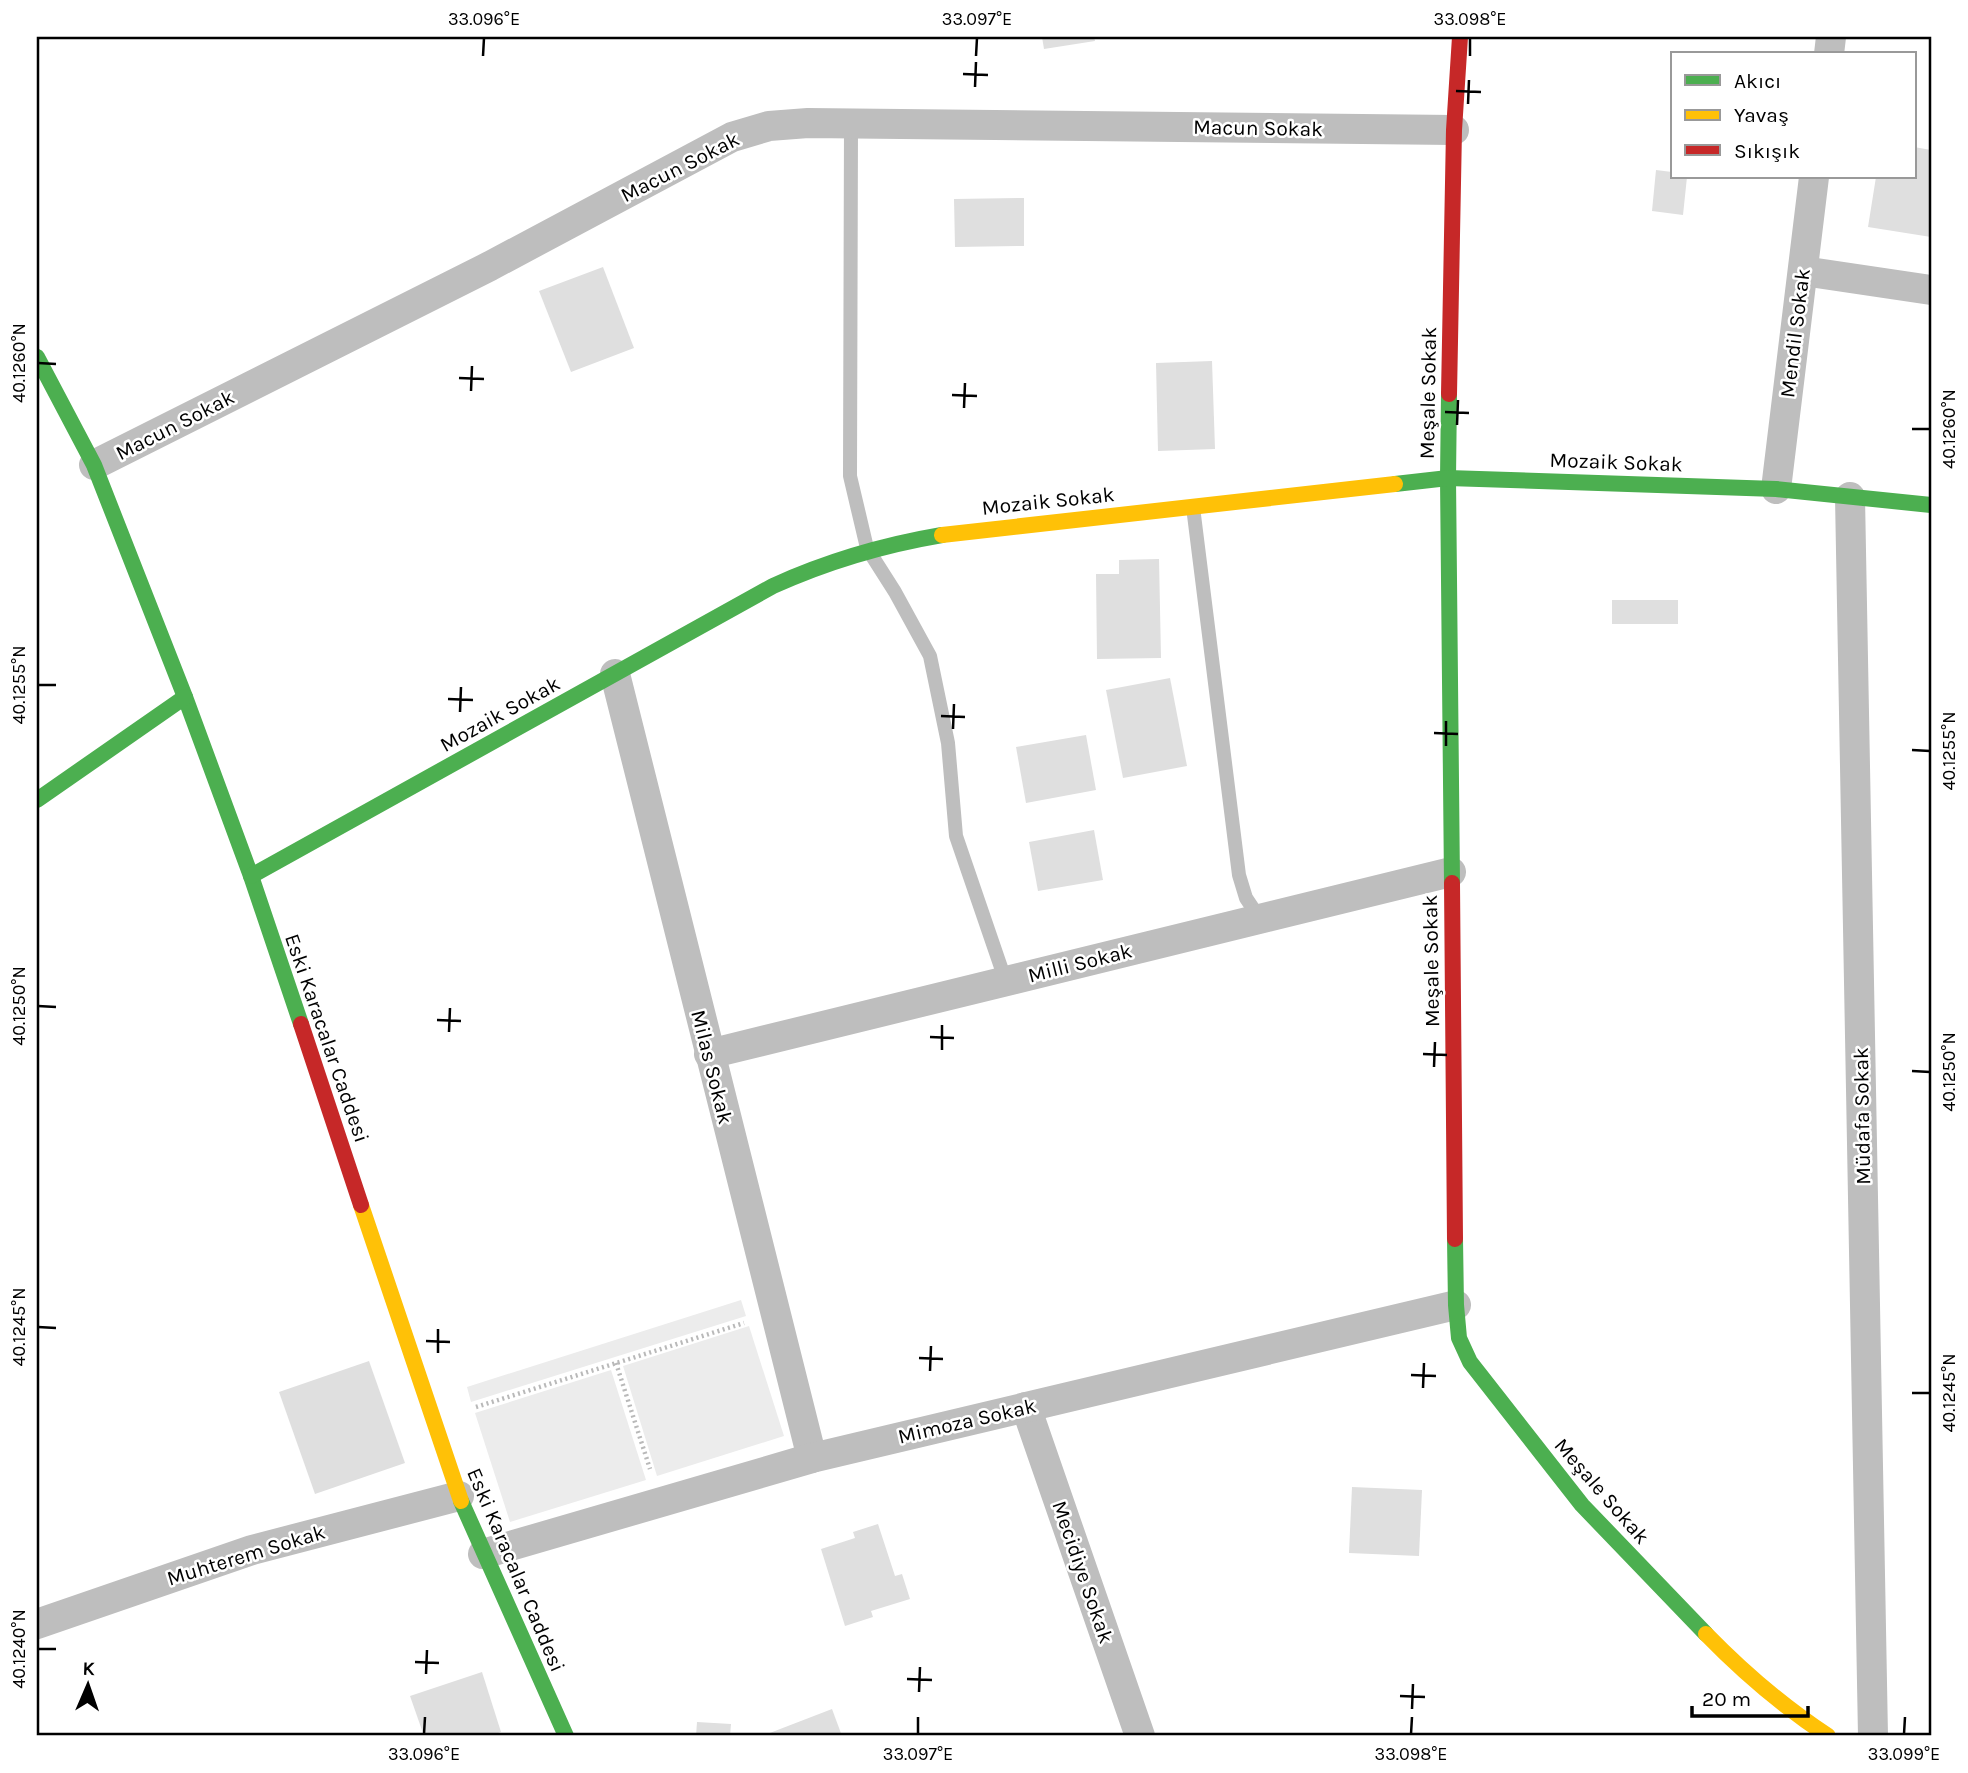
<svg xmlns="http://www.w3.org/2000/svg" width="1968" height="1773" font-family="Karla,sans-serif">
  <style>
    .green { fill: #ececec }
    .building { fill: #dfdfdf }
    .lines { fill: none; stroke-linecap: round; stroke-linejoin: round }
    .path { stroke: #b9b9b9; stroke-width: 4.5; stroke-dasharray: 2 3.5; stroke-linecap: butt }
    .lane { stroke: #bebebe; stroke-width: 14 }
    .street { stroke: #bebebe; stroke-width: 30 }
    .fast { stroke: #4caf50; stroke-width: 16 }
    .slow { stroke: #ffc107; stroke-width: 16 }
    .jam { stroke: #c62828; stroke-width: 16 }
    .ticks { fill: none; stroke: #000; stroke-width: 2.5 }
    .labels { text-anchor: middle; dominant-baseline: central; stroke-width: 5; stroke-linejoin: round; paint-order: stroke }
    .street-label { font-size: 21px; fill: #000; stroke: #fff }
    .neatline { fill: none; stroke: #000; stroke-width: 2.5 }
    .ticks-label { font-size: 18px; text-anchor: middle; fill: #000 }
  </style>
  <rect width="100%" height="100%" fill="#fff"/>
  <g class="green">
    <polygon points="741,1300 746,1316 471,1402 467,1387"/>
    <polygon points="749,1326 784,1436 657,1476 623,1366"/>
    <polygon points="611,1370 646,1480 510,1522 475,1413"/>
  </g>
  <g class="building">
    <polygon points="1042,37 1094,37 1095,41 1044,49"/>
    <polygon points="1914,147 1931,150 1931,237 1868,227 1876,177 1914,177"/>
    <polygon points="1656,170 1672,172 1672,177 1687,177 1683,215 1652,211"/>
    <polygon points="1024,198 1024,246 955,247 954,199"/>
    <polygon points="603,267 634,348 571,372 539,291"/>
    <polygon points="1212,361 1215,449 1158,451 1156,363"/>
    <polygon points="1159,559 1161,658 1097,659 1096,574 1119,574 1119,560"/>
    <rect x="1612" y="600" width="66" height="24"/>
    <polygon points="1170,678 1187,766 1123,778 1106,690"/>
    <polygon points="1086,735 1096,790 1026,803 1016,747"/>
    <polygon points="1094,830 1103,880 1038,891 1029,842"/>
    <polygon points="369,1361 405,1463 315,1494 279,1392"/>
    <polygon points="1352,1487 1422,1490 1419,1556 1349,1553"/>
    <polygon points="878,1524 895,1576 902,1574 910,1599 871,1611 873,1617 845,1626 821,1549 855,1538 853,1532"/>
    <polygon points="482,1672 501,1732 489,1736 424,1736 410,1696"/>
    <polygon points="832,1709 842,1736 762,1736"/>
    <polygon points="697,1722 731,1724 730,1736 696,1736"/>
  </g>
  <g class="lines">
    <g class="path">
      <polyline points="616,1363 650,1469"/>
      <polyline points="476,1407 744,1323"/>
    </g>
    <g class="lane">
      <polyline points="851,124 850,476 867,548 895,592 930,656 948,743 956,836 1006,982"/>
      <polyline points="1193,507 1239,875 1246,898 1260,919"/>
    </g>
    <g class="street">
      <polyline points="1829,54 1831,37"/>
      <polyline points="1803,271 1931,290"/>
      <polyline points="94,465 490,266 732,137 769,126 808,123 1454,130"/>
      <polyline points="1776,489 1814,177"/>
      <polyline points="1850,497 1873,1736"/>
      <polyline points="615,674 812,1458"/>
      <polyline points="709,1054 1451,872"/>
      <polyline points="1026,1407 1140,1736"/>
      <polyline points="483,1554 812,1458 1456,1305"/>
      <polyline points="37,1624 252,1550 459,1496"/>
    </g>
    <g class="fast">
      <polyline points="37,357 94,465 185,697 251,876 301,1024"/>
      <polyline points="1449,394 1448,478 1452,883"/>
      <polyline points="1395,484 1448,478 1776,489 1931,505"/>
      <polyline points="37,800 185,697"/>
      <path d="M 251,876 L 773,586 C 828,561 883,545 942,535"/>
      <polyline points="1455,1239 1456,1305 1459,1338 1470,1362 1582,1505 1706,1634"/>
      <polyline points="461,1501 566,1736"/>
    </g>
    <g class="slow">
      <polyline points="942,535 1395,484"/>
      <polyline points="361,1205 461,1501"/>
      <path d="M 1706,1634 C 1743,1672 1784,1707 1828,1736"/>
    </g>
    <g class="jam">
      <polyline points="1449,394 1454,130 1460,37"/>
      <polyline points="1452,883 1455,1239"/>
      <polyline points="301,1024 361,1205"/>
    </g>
  </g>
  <path class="ticks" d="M 483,56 L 484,38M 976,56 L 977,38M 1470,56 L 1470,38M 963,74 L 988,75M 975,87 L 976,62M 1456,91 L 1481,92M 1468,104 L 1469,80M 38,363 L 56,364M 459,378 L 484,379M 471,391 L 472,366M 952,395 L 977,396M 964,408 L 965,383M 1445,412 L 1469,413M 1457,425 L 1458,400M 1912,429 L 1930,429M 38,685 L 56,685M 448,699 L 473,700M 460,712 L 461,687M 941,716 L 965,717M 953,729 L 954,704M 1434,733 L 1458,734M 1446,746 L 1446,721M 1912,750 L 1930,751M 38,1006 L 56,1007M 437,1020 L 461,1021M 449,1032 L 450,1008M 930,1037 L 954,1038M 942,1050 L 942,1025M 1423,1054 L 1447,1055M 1434,1067 L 1435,1042M 1912,1071 L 1930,1072M 38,1327 L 56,1328M 426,1341 L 450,1342M 438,1353 L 438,1329M 919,1358 L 943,1359M 930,1371 L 931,1346M 1411,1375 L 1436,1376M 1423,1388 L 1424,1363M 1912,1393 L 1930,1393M 38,1649 L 56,1649M 415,1662 L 439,1663M 426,1674 L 427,1650M 907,1679 L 932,1680M 919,1692 L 920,1667M 1400,1696 L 1425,1697M 1412,1709 L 1413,1684M 424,1734 L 425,1717M 918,1734 L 918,1717M 1411,1734 L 1412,1717M 1904,1734 L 1905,1717"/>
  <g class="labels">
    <g class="street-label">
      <text transform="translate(1258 128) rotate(1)">Macun Sokak</text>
      <text transform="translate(680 167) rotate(-27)">Macun Sokak</text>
      <text transform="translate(1795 333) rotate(-83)">Mendil Sokak</text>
      <text transform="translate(1428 393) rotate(-89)">Meşale Sokak</text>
      <text transform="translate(175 425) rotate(-27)">Macun Sokak</text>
      <text transform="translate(1616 462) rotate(2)">Mozaik Sokak</text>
      <text transform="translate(1048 501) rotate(-6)">Mozaik Sokak</text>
      <text transform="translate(500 714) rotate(-29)">Mozaik Sokak</text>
      <text transform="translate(1431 961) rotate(-91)">Meşale Sokak</text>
      <text transform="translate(1080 963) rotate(-14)">Milli Sokak</text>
      <text transform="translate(327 1038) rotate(71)">Eski Karacalar Caddesi</text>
      <text transform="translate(712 1067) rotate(76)">Milas Sokak</text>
      <text transform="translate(1862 1116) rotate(-91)">Müdafa Sokak</text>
      <text transform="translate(967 1421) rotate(-13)">Mimoza Sokak</text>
      <text transform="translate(1602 1491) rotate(49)">Meşale Sokak</text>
      <text transform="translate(246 1555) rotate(-17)">Muhterem Sokak</text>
      <text transform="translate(516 1570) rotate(67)">Eski Karacalar Caddesi</text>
      <text transform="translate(1083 1572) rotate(71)">Mecidiye Sokak</text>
    </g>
  </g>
  <rect width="1968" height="1773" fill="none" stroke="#ffffff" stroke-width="77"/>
  <rect x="1671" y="52" width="245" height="126" fill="#ffffff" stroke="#999999" stroke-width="2"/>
  <rect x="1685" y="75" width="35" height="10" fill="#4caf50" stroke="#999999" stroke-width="2"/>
  <text x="1734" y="88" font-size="21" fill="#000000">Akıcı</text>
  <rect x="1685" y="110" width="35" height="10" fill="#ffc107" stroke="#999999" stroke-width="2"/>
  <text x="1734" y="122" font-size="21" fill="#000000">Yavaş</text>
  <rect x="1685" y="145" width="35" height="10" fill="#c62828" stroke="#999999" stroke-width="2"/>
  <text x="1734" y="158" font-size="21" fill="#000000">Sıkışık</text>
  <g transform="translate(88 1685) rotate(2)" stroke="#ffffff" stroke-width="5" paint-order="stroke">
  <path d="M0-5L12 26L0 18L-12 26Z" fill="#000000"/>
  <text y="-10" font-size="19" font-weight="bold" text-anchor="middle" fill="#000000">K</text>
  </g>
  <path d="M1692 1706v10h116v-10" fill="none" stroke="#000000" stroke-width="3.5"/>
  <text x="1702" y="1706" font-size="21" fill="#000000" stroke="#ffffff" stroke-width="5" paint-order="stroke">20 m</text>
  <rect x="38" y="38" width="1892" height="1696" class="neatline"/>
  <g class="ticks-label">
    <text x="484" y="25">33.096°E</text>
    <text x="977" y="25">33.097°E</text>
    <text x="1470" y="25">33.098°E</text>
    <text transform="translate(19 363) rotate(-90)" y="6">40.1260°N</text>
    <text transform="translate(1949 429) rotate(-90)" y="6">40.1260°N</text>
    <text transform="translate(19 685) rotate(-90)" y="6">40.1255°N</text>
    <text transform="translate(1949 751) rotate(-90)" y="6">40.1255°N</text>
    <text transform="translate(19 1006) rotate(-90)" y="6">40.1250°N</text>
    <text transform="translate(1949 1072) rotate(-90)" y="6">40.1250°N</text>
    <text transform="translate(19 1327) rotate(-90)" y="6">40.1245°N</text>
    <text transform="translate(1949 1393) rotate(-90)" y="6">40.1245°N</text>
    <text transform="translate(19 1649) rotate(-90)" y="6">40.1240°N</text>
    <text x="424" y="1760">33.096°E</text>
    <text x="918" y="1760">33.097°E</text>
    <text x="1411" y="1760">33.098°E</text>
    <text x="1904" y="1760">33.099°E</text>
  </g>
</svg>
